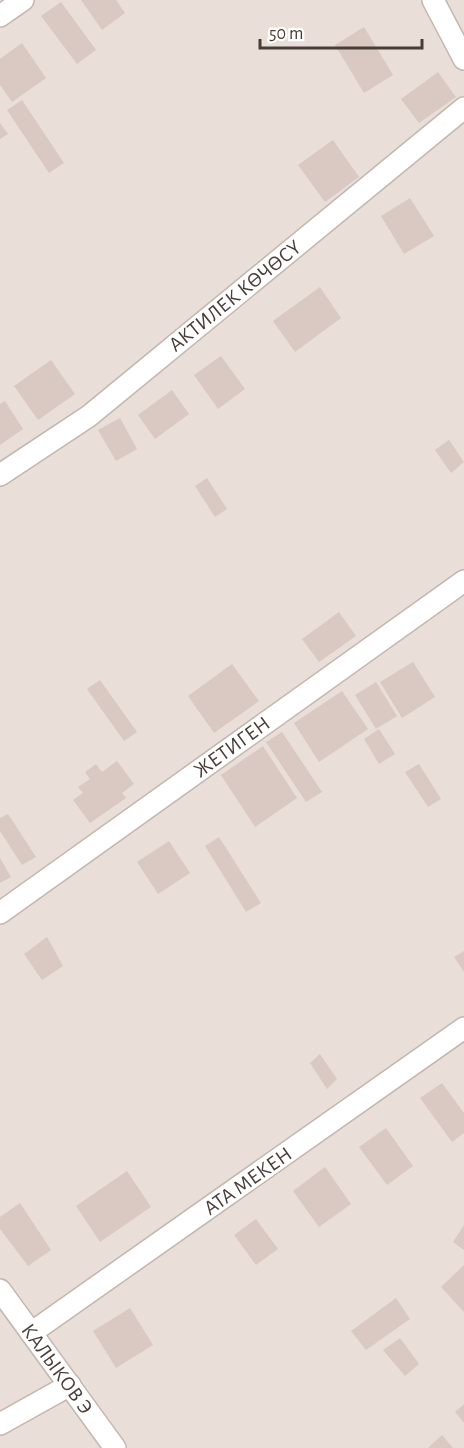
<svg xmlns="http://www.w3.org/2000/svg" width="464" height="1448" font-family="'Alegreya Sans',sans-serif">
  <style>
    .residential { fill: #e9ded8 }
    .building { fill: #dac9c2 }
    .lines { fill: none; stroke-linecap: round; stroke-linejoin: round }
    .minor-casing { stroke: #c4b6af; stroke-width: 24 }
    .minor { stroke: #fff; stroke-width: 21 }
    .labels { text-anchor: middle; dominant-baseline: central; stroke-width: 6; stroke-linejoin: round; paint-order: stroke }
    .street-label { font-size: 21px; fill: #493d38; stroke: #fff }
  </style>
  <rect width="100%" height="100%" fill="#f5eeea"/>
  <rect class="residential" x="0" y="0" width="464" height="1448"/>
  <g class="building">
    <polygon points="81,0 116,0 125,13 102,30"/>
    <polygon points="61,2 96,50 77,64 41,16"/>
    <polygon points="364,27 393,75 364,93 335,45"/>
    <polygon points="22,43 46,78 12,102 0,85 0,59"/>
    <polygon points="438,72 456,97 419,123 401,99"/>
    <polygon points="22,100 64,163 49,173 7,110"/>
    <polygon points="0,123 8,134 0,139"/>
    <polygon points="333,140 359,177 325,202 298,165"/>
    <polygon points="410,198 434,236 404,254 381,216"/>
    <polygon points="320,287 341,318 295,352 273,321"/>
    <polygon points="221,356 245,389 218,409 194,375"/>
    <polygon points="51,360 75,394 38,420 14,386"/>
    <polygon points="172,390 189,414 155,439 138,415"/>
    <polygon points="5,401 23,429 0,445 0,404"/>
    <polygon points="120,418 137,449 116,461 98,430"/>
    <polygon points="449,440 464,462 451,473 435,450"/>
    <polygon points="207,478 227,509 215,517 195,486"/>
    <polygon points="339,612 356,636 319,662 302,639"/>
    <polygon points="413,662 435,697 402,718 380,682"/>
    <polygon points="232,664 259,701 214,733 188,696"/>
    <polygon points="100,680 137,732 124,741 87,689"/>
    <polygon points="376,682 397,716 376,729 355,695"/>
    <polygon points="342,691 368,729 319,762 294,723"/>
    <polygon points="379,729 395,754 379,764 364,739"/>
    <polygon points="282,732 322,792 306,802 266,742"/>
    <polygon points="263,746 297,798 255,827 221,775"/>
    <polygon points="117,761 134,784 122,793 126,798 90,823 73,800 83,793 78,787 90,779 85,772 96,764 102,772"/>
    <polygon points="419,764 441,799 428,807 405,772"/>
    <polygon points="8,814 36,857 22,865 0,831 0,818"/>
    <polygon points="219,837 261,903 246,912 205,846"/>
    <polygon points="169,841 190,873 158,894 137,862"/>
    <polygon points="0,858 11,877 0,883"/>
    <polygon points="47,937 63,966 42,980 24,954"/>
    <polygon points="464,951 464,972 454,957"/>
    <polygon points="320,1054 337,1079 327,1089 310,1063"/>
    <polygon points="442,1083 464,1113 464,1133 452,1142 420,1098"/>
    <polygon points="386,1128 413,1166 387,1185 359,1147"/>
    <polygon points="325,1167 351,1204 319,1227 293,1191"/>
    <polygon points="127,1171 151,1207 100,1242 76,1206"/>
    <polygon points="20,1203 51,1250 28,1266 0,1229 0,1217"/>
    <polygon points="256,1219 278,1249 256,1265 234,1235"/>
    <polygon points="464,1225 464,1250 453,1242"/>
    <polygon points="464,1265 464,1312 441,1287"/>
    <polygon points="396,1298 410,1319 366,1350 351,1331"/>
    <polygon points="130,1308 153,1345 116,1368 93,1331"/>
    <polygon points="400,1338 419,1364 405,1376 383,1350"/>
    <polygon points="464,1404 464,1423 455,1412"/>
    <polygon points="442,1435 453,1448 428,1448"/>
  </g>
  <g class="lines">
    <defs>
      <g id="minor">
        <polyline points="433,0 464,59"/>
        <polyline points="0,16 23,0"/>
        <polyline points="0,475 89,416 464,108"/>
        <polyline points="0,913 464,581"/>
        <polyline points="0,1290 115,1448"/>
        <polyline points="31,1333 464,1028"/>
        <polyline points="0,1424 70,1385"/>
      </g>
    </defs>
    <use href="#minor" class="minor-casing"/>
    <use href="#minor" class="minor"/>
  </g>
  <g class="labels">
    <g class="street-label">
      <text transform="translate(235 296) rotate(-39)">АКТИЛЕК КӨЧӨСҮ</text>
      <text transform="translate(232 747) rotate(-36)">ЖЕТИГЕН</text>
      <text transform="translate(248 1181) rotate(-35)">АТА МЕКЕН</text>
      <text transform="translate(57 1369) rotate(54)">КАЛЫКОВ Э</text>
    </g>
  </g>
  <path d="M260 39v9h162v-9" fill="none" stroke="#493d38" stroke-width="3"/>
  <text x="269" y="39" font-size="18" fill="#493d38" stroke="#ffffff" stroke-width="4.5" paint-order="stroke">50 m</text>
</svg>
